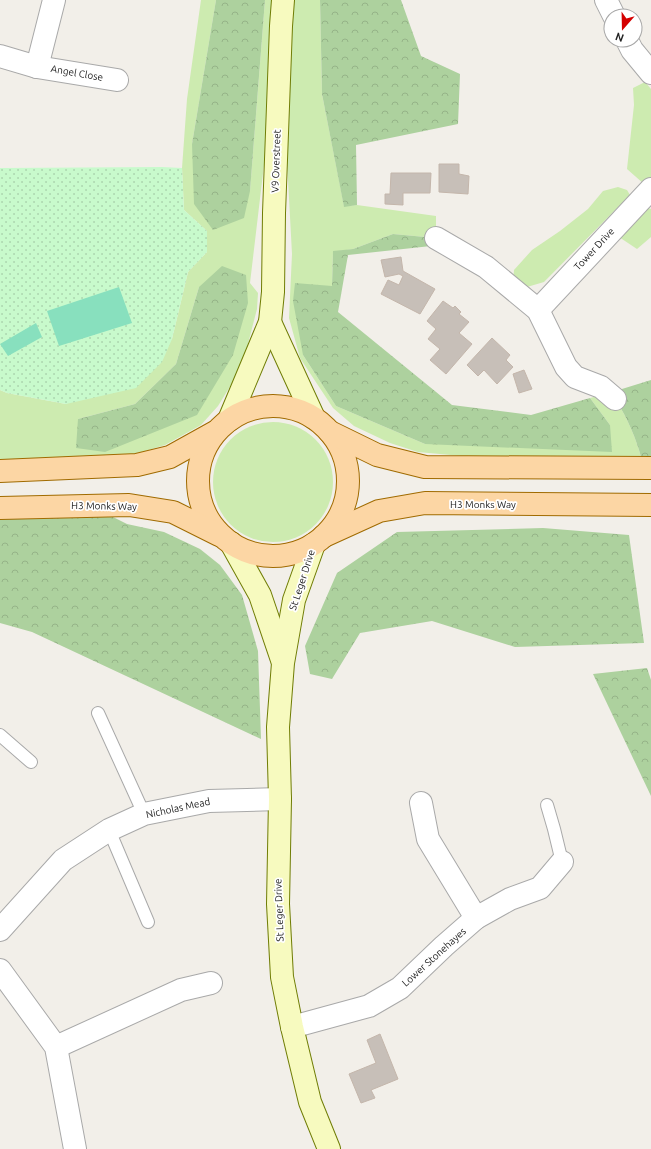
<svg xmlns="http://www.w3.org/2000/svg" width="651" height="1149" font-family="Ubuntu,sans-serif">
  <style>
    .grass { fill: #cdebb0; fill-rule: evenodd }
    .forest { fill: url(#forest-crowns) }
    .park { fill: url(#park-dots) }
    .pitch { fill: #88e0be }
    .building { fill: #c7bfb8; stroke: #c4b6ab }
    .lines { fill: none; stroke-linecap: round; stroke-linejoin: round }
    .lane-casing { stroke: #a9a9a9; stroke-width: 14 }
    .street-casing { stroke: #a9a9a9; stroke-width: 24 }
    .secondary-casing { stroke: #707d05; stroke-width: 24 }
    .primary-casing { stroke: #a06b00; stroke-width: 24 }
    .lane { stroke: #fff; stroke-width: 12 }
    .street { stroke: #fff; stroke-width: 22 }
    .secondary { stroke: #f7fabf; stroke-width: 22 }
    .primary { stroke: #fcd6a4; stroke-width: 22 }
    .labels { text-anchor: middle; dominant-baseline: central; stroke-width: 3.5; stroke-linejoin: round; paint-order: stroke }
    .street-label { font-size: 10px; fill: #222; stroke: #fff }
  </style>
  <defs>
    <pattern id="forest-crowns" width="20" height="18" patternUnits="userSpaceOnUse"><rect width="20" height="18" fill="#add19e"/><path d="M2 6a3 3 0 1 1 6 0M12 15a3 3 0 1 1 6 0" fill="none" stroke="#95b388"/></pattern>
    <pattern id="park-dots" width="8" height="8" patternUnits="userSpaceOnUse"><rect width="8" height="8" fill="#c8facc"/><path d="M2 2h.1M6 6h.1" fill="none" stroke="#acd6af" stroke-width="1.8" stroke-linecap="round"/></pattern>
  </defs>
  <rect width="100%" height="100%" fill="#f2efe9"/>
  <g class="grass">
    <path d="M 201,0 L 216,0 L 192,144 L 250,191 L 265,0 L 320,0 L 322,94 L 344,206 L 357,205 L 436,216 L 436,238 L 393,234 L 353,249 L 333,252 L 332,286 L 303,355 L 336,406 L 425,444 L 610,425 L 590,398 L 609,393 C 622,404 637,440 641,457 L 651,457 L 651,468 L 590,468 L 418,452 L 390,443 L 354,426 L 333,408 L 300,358 L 289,318 L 292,254 L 280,30 L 250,283 L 258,293 L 257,309 L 242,367 L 218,406 L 201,425 L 165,445 L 135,454 L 0,467 L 0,390 L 7,393 L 66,404 L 172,339 L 188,272 L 207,252 L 207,231 L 184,210 L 182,168 L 187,99 ZM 199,287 L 197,415 L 78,419 L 135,404 L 176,364 Z"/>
    <polygon points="645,82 651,89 651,181 644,184 627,169 634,105 633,88"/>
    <polygon points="618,187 627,190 630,195 544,282 527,287 513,282 514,270 532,250 560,231 588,209 603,191"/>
    <polygon points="646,207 651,209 651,237 637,249 619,237"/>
    <circle cx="273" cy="482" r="60"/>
  </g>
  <g class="forest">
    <polygon points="216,0 265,0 250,191 244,218 213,230 194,204 192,144"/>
    <polygon points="320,0 401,0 421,56 460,74 458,124 356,145 357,205 344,207 322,94"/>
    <polygon points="393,234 436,238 431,246 348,255 338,312 452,405 531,415 590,398 610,425 612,452 425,444 336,406 303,355 293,301 295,283 332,286 333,251 353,249"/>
    <polygon points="222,266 246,275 248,303 233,355 197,415 105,452 76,448 78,419 135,404 176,364 199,287"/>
    <path d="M 651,380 L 651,457 L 641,457 C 637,440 622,404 609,393 Z"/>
    <polygon points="89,505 127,524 164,532 200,549 220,565 242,595 258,651 261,739 32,632 0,623 0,508"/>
    <polygon points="543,528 629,535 644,643 515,647 432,621 360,633 332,679 310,674 305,646 337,573 397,532"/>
    <polygon points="647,668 651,680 651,796 593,674"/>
  </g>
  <polygon class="park" points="162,167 182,168 184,210 207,231 207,252 188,272 172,339 162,362 136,388 66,404 7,393 0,390 0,168"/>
  <g class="pitch">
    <polygon points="119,287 132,323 59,346 47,311"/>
    <polygon points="36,323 42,337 8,356 0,344"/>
  </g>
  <g class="building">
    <polygon points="439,164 459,164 459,174 469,176 468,194 439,192"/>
    <polygon points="391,173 431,173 430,193 403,193 403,205 385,204 385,194 390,194"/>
    <polygon points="401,257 403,271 435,289 420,314 381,294 388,280 399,285 403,276 399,274 385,277 381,260"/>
    <polygon points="443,301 453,308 455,306 461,312 459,314 469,322 459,333 472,344 446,374 430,360 440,349 428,339 436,329 427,321"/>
    <polygon points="492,338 510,355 506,360 513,367 497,384 484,370 478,376 467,365"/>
    <polygon points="524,370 532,389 519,393 513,374"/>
    <polygon points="380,1034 398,1079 371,1090 375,1098 361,1103 349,1074 376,1063 367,1040"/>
  </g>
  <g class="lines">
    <defs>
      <g id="lane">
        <polyline points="98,713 144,814"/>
        <polyline points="0,735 31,762"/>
        <polyline points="547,805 554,829 562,862"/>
        <polyline points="109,830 148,922"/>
      </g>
      <g id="street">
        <polyline points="606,0 614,16"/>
        <polyline points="627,40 632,50 651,73"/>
        <polyline points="0,56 37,67 117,80"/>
        <polyline points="37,67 54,0"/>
        <polyline points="436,238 486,267 538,310 566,367 575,377 601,387 615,399"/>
        <polyline points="538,310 651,189"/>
        <polyline points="421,803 428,839 476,918"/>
        <polyline points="0,930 63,860 109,830 144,814 209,801 280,799"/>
        <polyline points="0,970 56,1047 75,1149"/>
        <polyline points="292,1027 369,1006 400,988 444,946 476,918 510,899 540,888 562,862"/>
        <polyline points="56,1047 181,990 211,983"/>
      </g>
      <g id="secondary">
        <polyline points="270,322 314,418"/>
        <polyline points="229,420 270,322 273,292 274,213 281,26 283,0"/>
        <polyline points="231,543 260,595 282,660"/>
        <polyline points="314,544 294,600 283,663 278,727 280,799 278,904 282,977 292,1027 310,1102 329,1149"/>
      </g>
      <g id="primary">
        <circle cx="273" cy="481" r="75"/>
        <polyline points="330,432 377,455 425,467 651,468"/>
        <polyline points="0,471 137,465 170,457 215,432"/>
        <polyline points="0,508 129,505 173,512 219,535"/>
        <polyline points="324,536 379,511 425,503 651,505"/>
      </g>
    </defs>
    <use href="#lane" class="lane-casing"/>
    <use href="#street" class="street-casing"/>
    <use href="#secondary" class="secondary-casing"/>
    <use href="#primary" class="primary-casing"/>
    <use href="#lane" class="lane"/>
    <use href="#street" class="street"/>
    <use href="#secondary" class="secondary"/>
    <use href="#primary" class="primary"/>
  </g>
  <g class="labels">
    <g class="street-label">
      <text transform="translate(77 73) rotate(10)">Angel Close</text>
      <text transform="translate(276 161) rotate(-88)">V9 Overstreet</text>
      <text transform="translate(594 249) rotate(-47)">Tower Drive</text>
      <text x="483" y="504">H3 Monks Way</text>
      <text transform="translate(104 506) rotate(1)">H3 Monks Way</text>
      <text transform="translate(302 580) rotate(-72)">St Leger Drive</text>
      <text transform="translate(178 808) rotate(-12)">Nicholas Mead</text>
      <text transform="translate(279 910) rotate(-92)">St Leger Drive</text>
      <text transform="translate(434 957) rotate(-42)">Lower Stonehayes</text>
    </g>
  </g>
  <g transform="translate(623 28) rotate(200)"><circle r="19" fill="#ffffff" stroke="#a7a7a7"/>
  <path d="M0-3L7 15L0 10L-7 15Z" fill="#d40000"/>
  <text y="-6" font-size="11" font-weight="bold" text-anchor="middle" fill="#222222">N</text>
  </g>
</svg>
